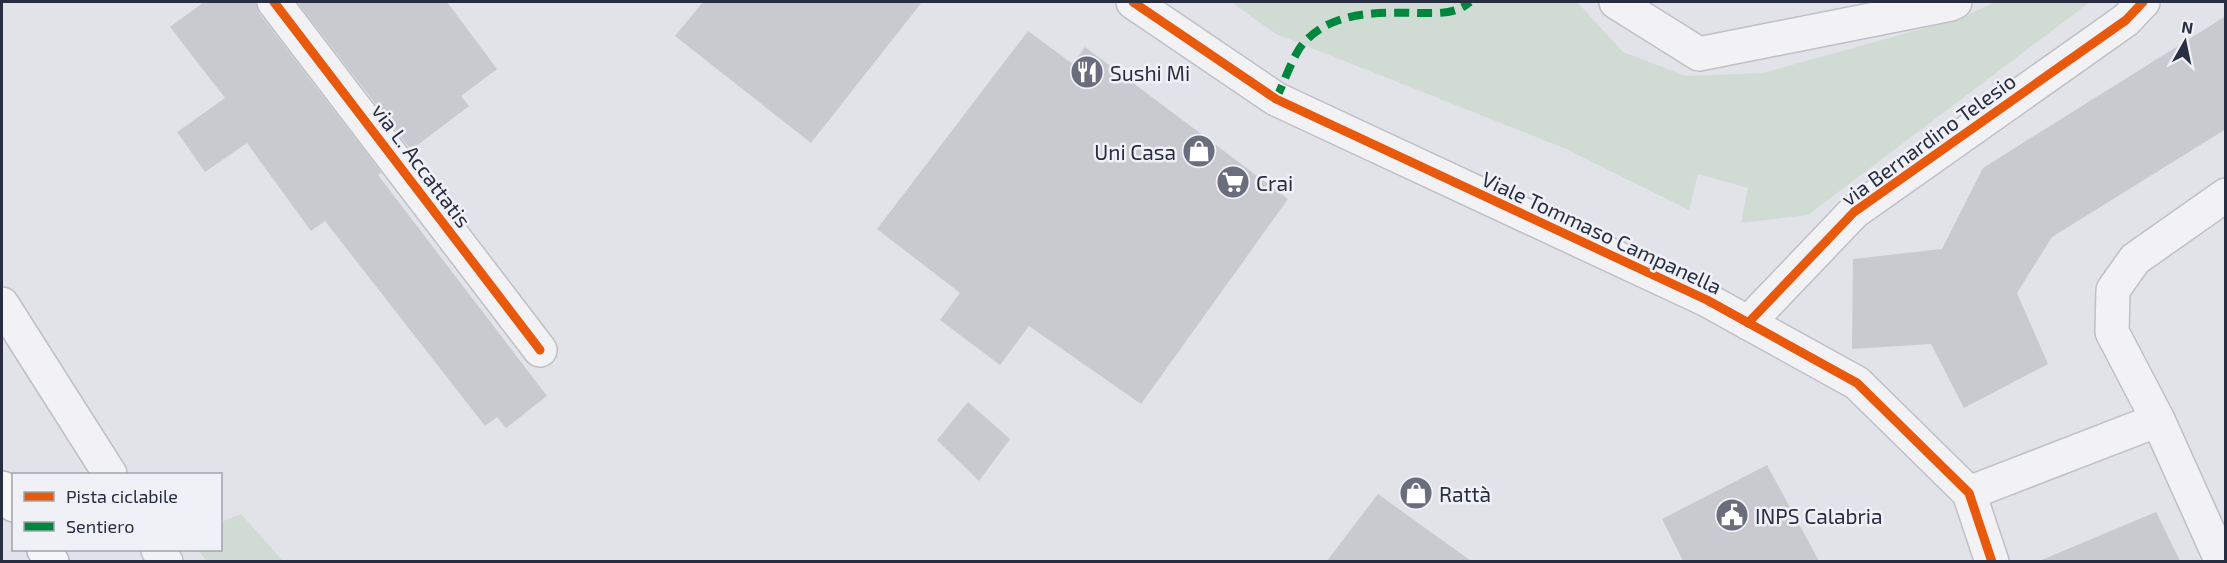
<svg xmlns="http://www.w3.org/2000/svg" width="2227" height="563" font-family="'Exo 2',sans-serif">
  <style>
    .green { fill: #d0dbd3 }
    .building { fill: #c9cad0 }
    .lines { fill: none; stroke-linecap: round; stroke-linejoin: round }
    .minor-casing { stroke: #bfc0c6; stroke-width: 36 }
    .highway-casing { stroke: #b4b6bd; stroke-width: 36 }
    .minor { stroke: #f2f2f4; stroke-width: 33 }
    .highway { stroke: #f6f6f7; stroke-width: 33 }
    .quiet { stroke: #00873e; stroke-width: 8; stroke-dasharray: 15 8; stroke-linecap: butt }
    .cycleway-casing { stroke: #f0f1f7; stroke-width: 13 }
    .cycleway { stroke: #e8590c; stroke-width: 9 }
    .labels { text-anchor: middle; dominant-baseline: central; stroke-width: 5; stroke-linejoin: round; paint-order: stroke }
    .poi-label { font-size: 21px; fill: #282d42; stroke: #f0f1f7; text-anchor: start }
    .street-label { font-size: 21px; fill: #282d42; stroke: #f0f1f7 }
  </style>
  <rect width="100%" height="100%" fill="#e2e3e8"/>
  <g class="green">
    <polygon points="1231,2 1577,2 1623,52 1686,76 1763,73 1961,18 1995,2 2090,2 1808,215 1741,223 1748,188 1698,174 1689,210 1564,148 1276,34"/>
    <polygon points="241,514 283,561 207,561 198,550 220,550 221,522"/>
  </g>
  <g class="building">
    <polygon points="204,2 256,2 259,13 381,172 378,175 547,396 506,428 497,417 485,426 325,221 311,231 247,143 205,172 177,132 225,98 170,27"/>
    <polygon points="297,2 447,2 497,69 461,96 469,106 411,150"/>
    <polygon points="703,2 922,2 811,143 675,36"/>
    <polygon points="2226,16 2226,129 2052,237 2017,293 2048,364 1964,408 1931,344 1852,349 1853,259 1942,249 1983,168"/>
    <polygon points="1028,31 1073,64 1085,47 1288,199 1141,404 1029,326 1000,365 940,320 960,293 877,229"/>
    <polygon points="968,402 1010,439 979,481 937,440"/>
    <polygon points="1767,465 1819,561 1683,561 1662,519"/>
    <polygon points="1378,494 1471,561 1327,561"/>
    <polygon points="2156,512 2180,561 2039,561"/>
  </g>
  <g class="lines">
    <defs>
      <g id="minor">
        <polyline points="274,2 540,350"/>
        <polyline points="1133,2 1276,99 1707,300 1857,383 1969,493 1992,562"/>
        <polyline points="1616,2 1699,54 1951,4 1955,2"/>
        <polyline points="2,304 110,474"/>
        <polyline points="1748,323 1854,212 2126,20 2143,2"/>
        <polyline points="2158,420 2112,332 2113,290 2135,259 2226,195"/>
        <polyline points="1969,493 2158,420 2222,562"/>
        <polyline points="158,550 166,562"/>
      </g>
      <g id="highway">
        <polyline points="2,488 14,505"/>
        <polyline points="44,550 52,562"/>
      </g>
    </defs>
    <use href="#minor" class="minor-casing"/>
    <use href="#highway" class="highway-casing"/>
    <use href="#minor" class="minor"/>
    <use href="#highway" class="highway"/>
    <path class="quiet" d="M 1276,99 C 1283,85 1293,56 1302,45 C 1330,11 1377,12 1418,13 C 1437,13 1455,15 1470,2"/>
    <defs>
      <g id="cycleway">
        <polyline points="274,2 540,350"/>
        <polyline points="1133,2 1276,99 1707,300 1857,383 1969,493 1992,562"/>
        <polyline points="1748,323 1854,212 2126,20 2143,2"/>
      </g>
    </defs>
    <use href="#cycleway" class="cycleway-casing"/>
    <use href="#cycleway" class="cycleway"/>
  </g>
  <defs>
    <symbol id="restaurant-disc" viewBox="-11 -11 22 22"><circle r="9.5" fill="#696d7c" stroke="#f0f1f7"/><path d="M-5-6h1v4h1v-4h1v4h1v-4h1v5L-1.5 .5V6h-2V.5L-5-1ZM5-6V6H3V1.5H1.5Q1.5-4 5-6Z" fill="#fff"/></symbol>
    <symbol id="shop-disc" viewBox="-11 -11 22 22"><circle r="9.5" fill="#696d7c" stroke="#f0f1f7"/><path d="M-5-2.5h2.3a2.7 3.5 0 0 1 5.4 0H5L5.5 6h-11ZM-1.5-2.5h3a1.5 2.3 0 0 0-3 0Z" fill="#fff"/></symbol>
    <symbol id="supermarket-disc" viewBox="-11 -11 22 22"><circle r="9.5" fill="#696d7c" stroke="#f0f1f7"/><path d="M-6-5.5h2.5l.6 2H6L4.5 2H-2.5L-4.4-4H-6ZM-1.5 3.2a1.3 1.3 0 1 0 .1 0ZM3 3.2a1.3 1.3 0 1 0 .1 0Z" fill="#fff"/></symbol>
    <symbol id="civic-disc" viewBox="-11 -11 22 22"><circle r="9.5" fill="#696d7c" stroke="#f0f1f7"/><path d="M-.6-6.5H3V-4.5H.6V-3L4-1V1h2V6H-6V1h2V-1L-.6-3ZM-1.2 2.5V6h2.4V2.5Z" fill="#fff"/></symbol>
  </defs>
  <g fill-rule="evenodd">
    <use href="#restaurant-disc" x="1068" y="53" width="38" height="38"/>
    <use href="#shop-disc" x="1180" y="132" width="38" height="38"/>
    <use href="#supermarket-disc" x="1214" y="163" width="38" height="38"/>
    <use href="#shop-disc" x="1397" y="474" width="38" height="38"/>
    <use href="#civic-disc" x="1713" y="496" width="38" height="38"/>
  </g>
  <g class="labels">
    <g class="poi-label">
      <text x="1110" y="72">Sushi Mi</text>
      <text x="1176" y="151" text-anchor="end">Uni Casa</text>
      <text x="1256" y="182">Crai</text>
      <text x="1439" y="493">Rattà</text>
      <text x="1755" y="515">INPS Calabria</text>
    </g>
    <g class="street-label">
      <text transform="translate(1928 139) rotate(-36)">via Bernardino Telesio</text>
      <text transform="translate(422 165) rotate(53)">via L. Accattatis</text>
      <text transform="translate(1602 232) rotate(25)">Viale Tommaso Campanella</text>
    </g>
  </g>
  <rect width="2227" height="563" fill="none" stroke="#282d42" stroke-width="6"/>
  <rect x="12" y="473" width="210" height="78" fill="#f0f1f7" stroke="#a0a3af" stroke-width="1.5"/>
  <rect x="24" y="492" width="30" height="9" fill="#e8590c" stroke="#a0a3af" stroke-width="1.5"/>
  <text x="66" y="503" font-size="18" fill="#282d42">Pista ciclabile</text>
  <rect x="24" y="522" width="30" height="9" fill="#00873e" stroke="#a0a3af" stroke-width="1.5"/>
  <text x="66" y="533" font-size="18" fill="#282d42">Sentiero</text>
  <g transform="translate(2185 42) rotate(9)" stroke="#f0f1f7" stroke-width="4.5" paint-order="stroke">
  <path d="M0-4.5L10 22L0 15L-10 22Z" fill="#282d42"/>
  <text y="-9" font-size="16" font-weight="bold" text-anchor="middle" fill="#282d42">N</text>
  </g>
</svg>
